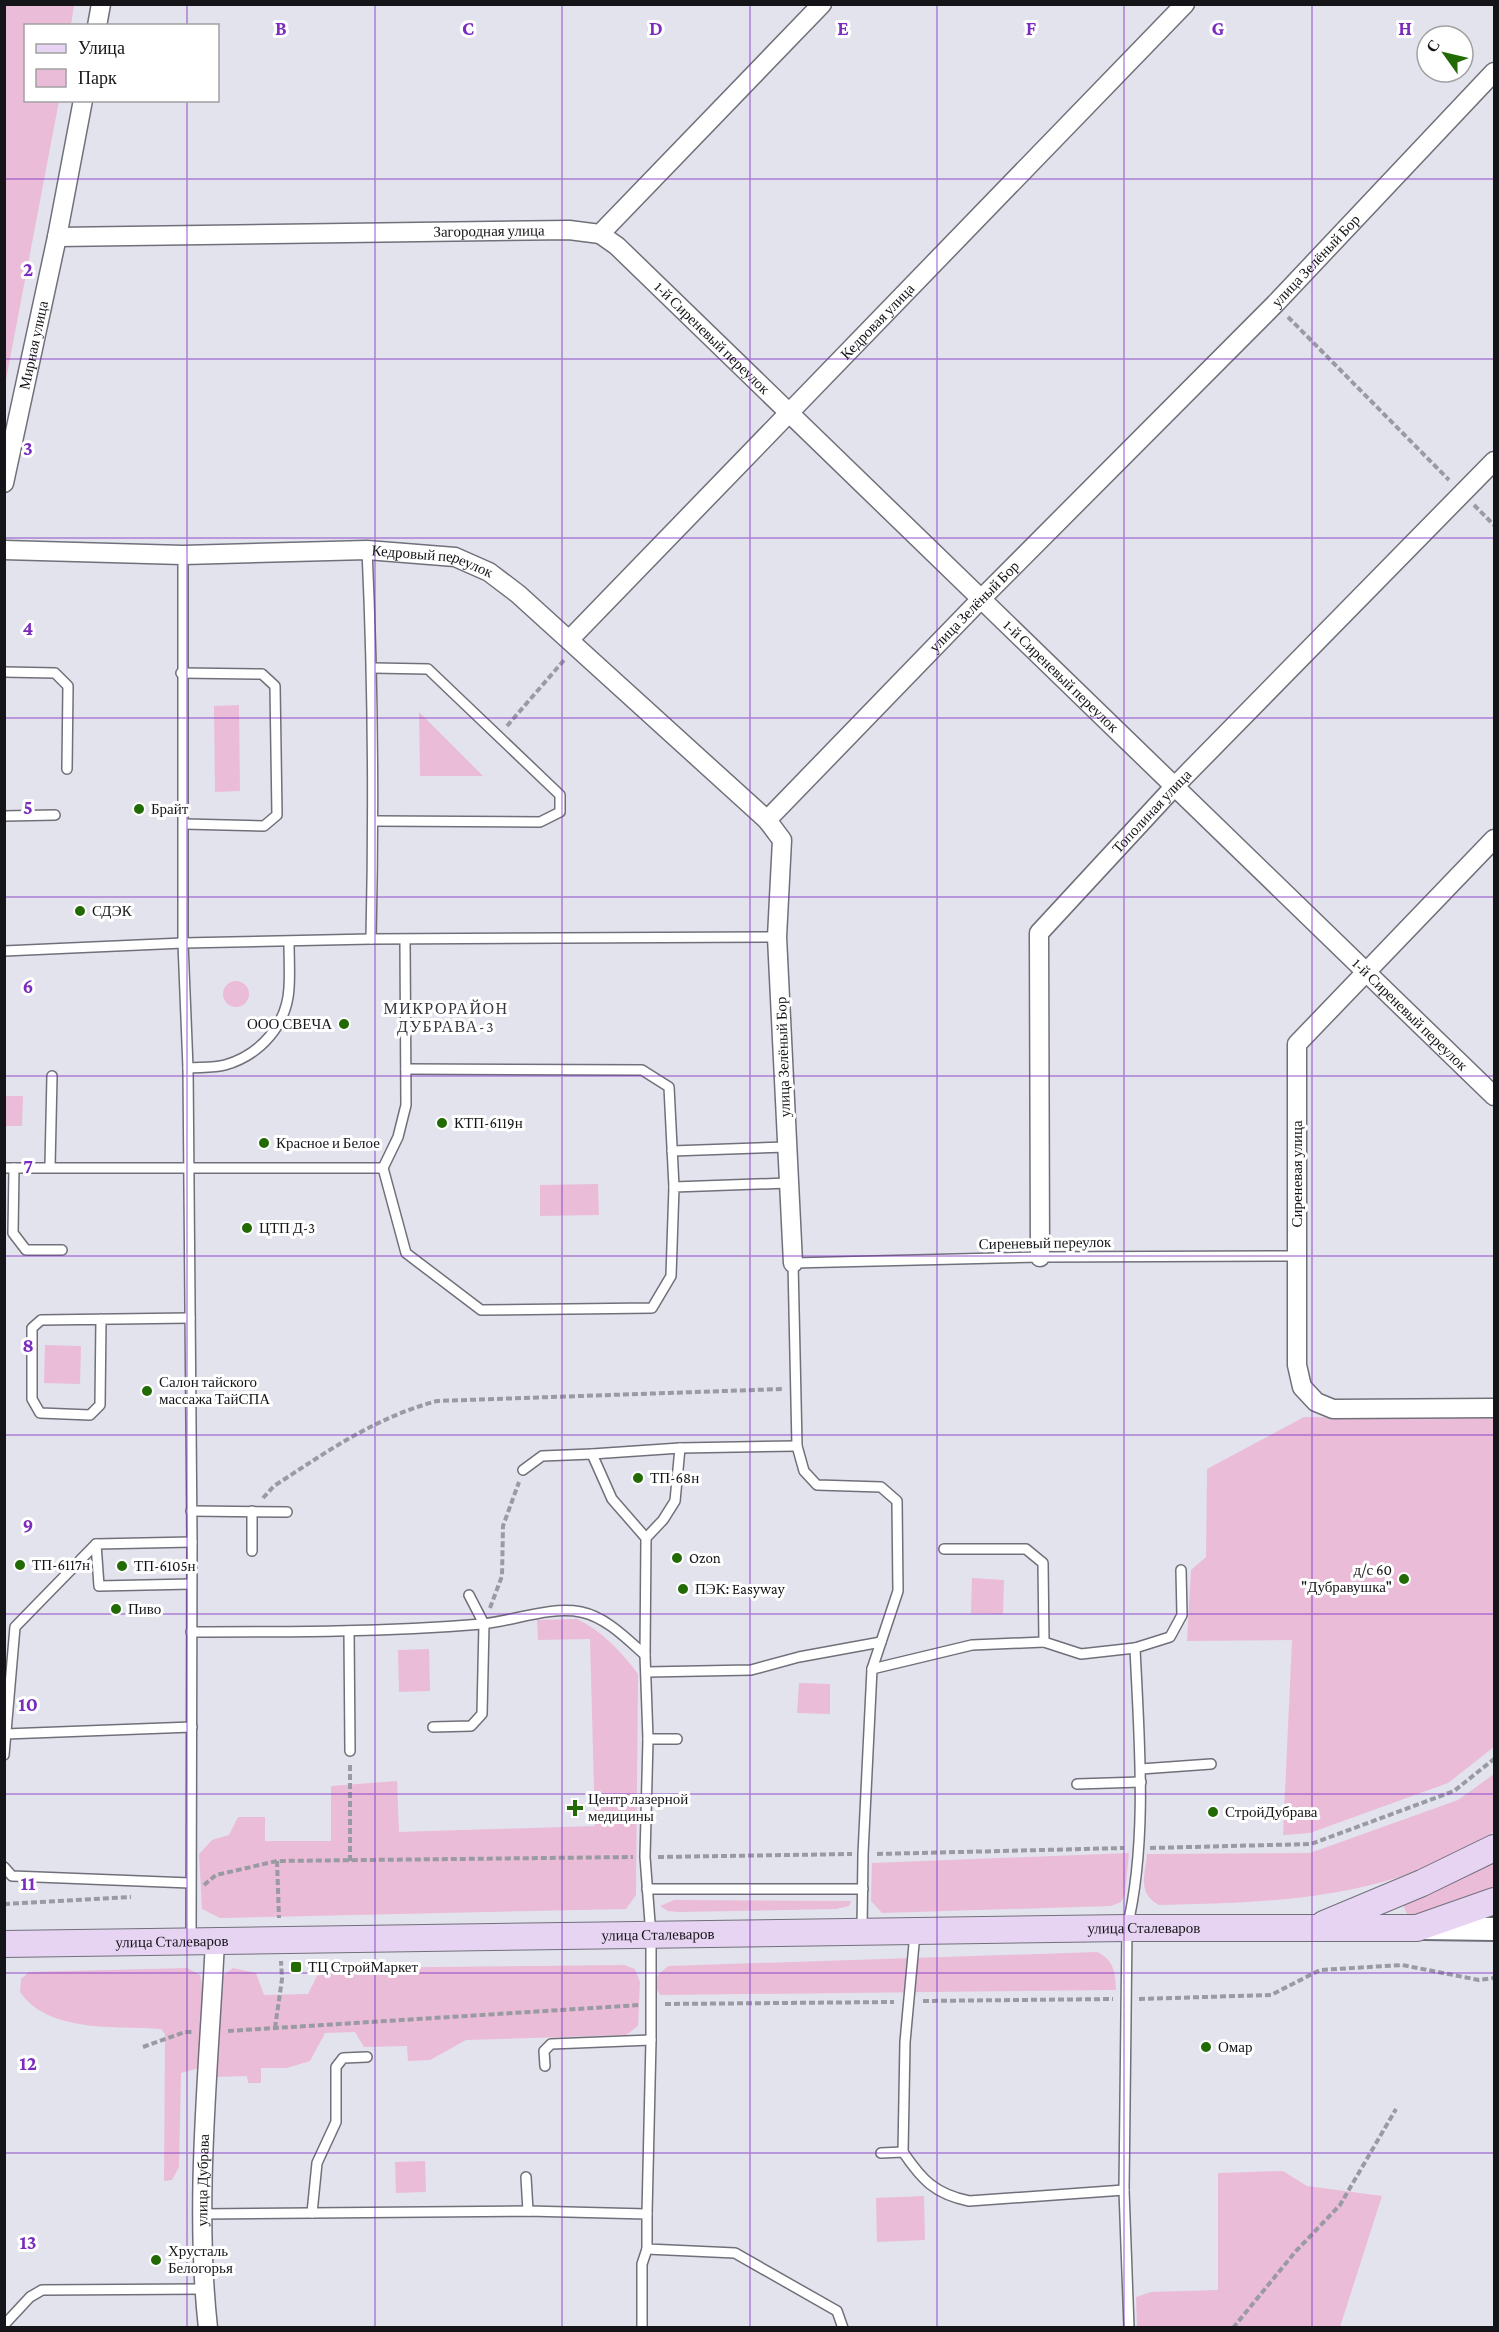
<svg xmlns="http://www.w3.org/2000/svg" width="1499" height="2332" font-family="'Crimson Pro',serif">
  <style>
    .green { fill: #eabcd8 }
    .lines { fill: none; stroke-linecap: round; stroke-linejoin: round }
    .service-casing { stroke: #70707a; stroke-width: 12 }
    .minor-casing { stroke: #70707a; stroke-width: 21 }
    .tertiary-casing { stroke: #70707a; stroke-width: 26 }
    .secondary-casing { stroke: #70707a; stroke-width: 28 }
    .path { stroke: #9a9aa3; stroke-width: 4; stroke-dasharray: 6 3; stroke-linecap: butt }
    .service { stroke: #fff; stroke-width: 9 }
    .minor { stroke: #fff; stroke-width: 18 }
    .tertiary { stroke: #fff; stroke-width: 22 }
    .secondary { stroke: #e7d3f2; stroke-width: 26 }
    .grid { fill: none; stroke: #7b2cbf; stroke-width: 1.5; stroke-opacity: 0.55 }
    .poi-dot { fill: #226a04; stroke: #fff; stroke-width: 2 }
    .labels { text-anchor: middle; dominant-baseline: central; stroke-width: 6; stroke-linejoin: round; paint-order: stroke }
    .street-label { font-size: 15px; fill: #151519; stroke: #fff }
    .poi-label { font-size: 15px; fill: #151519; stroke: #fff; text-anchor: start }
    .neighbourhood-label { font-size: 16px; letter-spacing: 1.5px; fill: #33343c; stroke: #fff }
    .grid-label { font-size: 20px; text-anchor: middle; font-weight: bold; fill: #7b2cbf; stroke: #fff; stroke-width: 6; stroke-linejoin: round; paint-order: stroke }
  </style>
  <rect width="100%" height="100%" fill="#e3e3ee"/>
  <g class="green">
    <polygon points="5,4 74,5 71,25 26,26 26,100 59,101 5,385"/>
    <polygon points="239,705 240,791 215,792 214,706"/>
    <polygon points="419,712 483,776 420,776"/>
    <circle cx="236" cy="994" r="13"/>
    <polygon points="5,1096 23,1096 22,1126 5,1126"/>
    <polygon points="598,1184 599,1215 540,1216 540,1185"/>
    <polygon points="45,1345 81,1346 80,1384 44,1383"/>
    <polygon points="1304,1417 1494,1418 1494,1747 1448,1783 1310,1833 1283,1835 1292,1640 1187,1641 1191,1570 1206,1557 1207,1469"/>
    <polygon points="972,1578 1004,1580 1003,1614 971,1613"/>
    <path d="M 577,1619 C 602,1631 621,1651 638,1674 L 636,1895 L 626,1909 L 220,1918 L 202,1909 L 199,1854 L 212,1840 L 229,1835 L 238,1817 L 265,1817 L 265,1841 L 331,1841 L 331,1786 L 397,1781 L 399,1832 L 595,1826 L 590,1639 L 538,1640 L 537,1620 Z"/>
    <polygon points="429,1649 430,1691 399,1692 398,1650"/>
    <polygon points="799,1683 830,1684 830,1714 797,1713"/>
    <path d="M 1494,1774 L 1494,1831 C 1480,1846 1462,1852 1443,1860 C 1353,1901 1256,1903 1159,1905 C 1137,1893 1145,1876 1147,1854 L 1310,1853 L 1458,1800 Z"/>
    <polygon points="1129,1853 1125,1894 1121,1902 1111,1906 882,1913 871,1901 872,1863"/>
    <polygon points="1494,1863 1494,1889 1424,1914 1407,1914 1403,1905"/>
    <polygon points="674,1900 851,1901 849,1906 836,1909 679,1912 668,1911 660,1906"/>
    <path d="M 1097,1952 C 1114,1960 1115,1972 1116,1990 L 660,1995 L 654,1983 L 659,1974 L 668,1966 Z"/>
    <polygon points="624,1965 635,1969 640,1982 638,2026 626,2035 466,2040 430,2060 408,2061 407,2046 364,2047 355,2032 325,2033 310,2061 287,2068 261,2068 261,2083 248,2083 247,2076 214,2077 221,1977 233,1968 256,1973 264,1995 308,1994 317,1976 335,1968"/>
    <path d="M 187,1968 L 200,1975 L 203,1988 L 199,2068 L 181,2073 L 179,2167 L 172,2180 L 164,2181 L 165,2034 L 161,2029 C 116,2026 48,2033 20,1992 L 21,1979 L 29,1972 Z"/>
    <polygon points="425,2161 426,2192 396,2193 395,2162"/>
    <polygon points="1283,2171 1307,2186 1382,2196 1340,2327 1137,2327 1136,2297 1151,2292 1218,2290 1218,2173"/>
    <polygon points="924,2196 925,2240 877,2242 876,2198"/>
  </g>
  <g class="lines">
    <defs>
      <g id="service">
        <path d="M 367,550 C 373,680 374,809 371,939"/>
        <polyline points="183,555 183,943 188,1068 192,1542 191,1940"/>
        <polyline points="373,668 428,669 560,795 560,812 540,822 374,821"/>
        <polyline points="4,672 55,673 68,686 67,769"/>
        <polyline points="181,673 262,674 275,686 277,815 264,826 184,824"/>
        <polyline points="4,816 55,815"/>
        <polyline points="4,951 183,943 371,939 777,937"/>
        <path d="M 188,1068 C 200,1067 214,1068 225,1065 C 260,1055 287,1025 289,988 C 290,973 289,957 289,942"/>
        <polyline points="406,1069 642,1070 669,1087 674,1187"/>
        <polyline points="672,1151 787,1147"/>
        <polyline points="50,1166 52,1076"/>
        <polyline points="4,1168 383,1168 398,1137 406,1105 405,940"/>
        <polyline points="14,1168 13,1233 26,1250 62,1250"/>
        <polyline points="383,1168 406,1253 481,1310 652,1308 671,1276 674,1187 788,1183"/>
        <polyline points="101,1319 100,1405 90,1415 40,1413 32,1399 32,1328 41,1320 190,1318"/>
        <polyline points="680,1448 797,1446"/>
        <polyline points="592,1454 680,1448 675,1501 663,1520 646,1538"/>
        <polyline points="523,1470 542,1456 592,1454 612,1499 646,1538 645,1655 648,1739 645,1857 651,1936 651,2040 647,2214"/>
        <polyline points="191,1511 287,1512"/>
        <polyline points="252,1511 252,1551"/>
        <polyline points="944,1549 1026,1549 1043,1563 1044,1642 1081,1654 1135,1648"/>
        <polyline points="191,1584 99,1586 96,1544 192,1542"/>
        <polyline points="349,1631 350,1751"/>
        <path d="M 191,1632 C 288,1632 385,1632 482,1624 C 514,1621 549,1606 581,1612 C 606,1617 627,1639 645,1655"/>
        <polyline points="872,1669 898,1591 897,1501 881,1487 817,1485 804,1471 797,1446 793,1263 1040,1257 1297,1256"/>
        <polyline points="647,1672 751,1670 799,1657 881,1642"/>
        <polyline points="433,1727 471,1726 482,1714 484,1624 469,1595"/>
        <polyline points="5,1734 192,1727"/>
        <polyline points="648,1739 677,1739"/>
        <polyline points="4,1755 15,1627 96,1544"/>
        <polyline points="1141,1769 1211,1764"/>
        <polyline points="1077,1784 1141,1782"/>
        <polyline points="4,1867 12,1876 190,1883"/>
        <polyline points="647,1889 863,1889"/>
        <polyline points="862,1930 863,1854 872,1669 972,1645 1044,1642"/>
        <polyline points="545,2066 544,2051 551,2044 651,2040"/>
        <polyline points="903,2152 905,2042 915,1933"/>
        <path d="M 881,2153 L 903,2152 C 922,2180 935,2194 969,2201 L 1124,2190"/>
        <polyline points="526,2177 528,2211"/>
        <polyline points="312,2213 317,2163 336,2122 336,2067 343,2058 367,2057"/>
        <polyline points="202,2214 528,2211 647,2214 647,2249 735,2253 837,2311 843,2328"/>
        <polyline points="4,2325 30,2297 42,2290 204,2289"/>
        <polyline points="642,2328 642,2264 647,2249"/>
        <path d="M 1129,2328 L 1124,2190 L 1127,1928 C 1148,1841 1139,1737 1135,1648 L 1170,1637 L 1182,1615 L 1181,1570"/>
      </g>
      <g id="minor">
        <polyline points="97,26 101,4"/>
        <path id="s1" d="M 600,234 L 617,246 L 1494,1096"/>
        <path id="s2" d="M 57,237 L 569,230 L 600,234 L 822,4"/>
        <path id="s3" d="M 4,483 L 57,237 L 83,100"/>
        <path id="s4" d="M 4,550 L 183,555 L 367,550 L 455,557 L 489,572 L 518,594 L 767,820"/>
        <path id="s5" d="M 570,639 L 1185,4"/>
        <polyline points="1494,839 1297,1044 1297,1365 1302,1387 1316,1402 1333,1409 1494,1408"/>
        <path id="s6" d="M 1040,1257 L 1039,933 L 1174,787 L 1494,461"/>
        <path id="s7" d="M 793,1263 L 777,937 L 782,840 L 767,820 L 982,598 L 1275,304 L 1494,72"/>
        <path id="s8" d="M 208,2328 C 194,2202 209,2067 215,1941"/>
      </g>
      <polyline id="tertiary" points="1424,1928 1494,1929"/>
      <g id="secondary">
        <polyline points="1324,1924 1422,1883 1494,1848"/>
        <path id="s9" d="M 4,1944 L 1127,1928 L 1417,1928 L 1494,1901"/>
      </g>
    </defs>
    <use href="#service" class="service-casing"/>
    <use href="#minor" class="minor-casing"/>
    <use href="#tertiary" class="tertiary-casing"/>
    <use href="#secondary" class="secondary-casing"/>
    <g class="path">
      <polyline points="1288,317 1449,480"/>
      <polyline points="1474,505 1494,525"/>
      <polyline points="507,726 565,659"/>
      <path d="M 263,1498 L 274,1486 C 328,1451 374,1418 437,1401 L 783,1389"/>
      <polyline points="490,1608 502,1576 503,1526 519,1482"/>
      <polyline points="1150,1848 1311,1844 1454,1791 1494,1759"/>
      <polyline points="877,1854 1124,1848"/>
      <polyline points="658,1857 852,1854"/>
      <polyline points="277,1861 279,1918"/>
      <polyline points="350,1861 350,1762"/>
      <polyline points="204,1885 216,1875 277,1861 633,1857"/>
      <polyline points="4,1904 131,1897"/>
      <polyline points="1139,1999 1271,1995 1320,1970 1402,1965 1479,1980 1494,1978"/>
      <polyline points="923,2001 1113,1999"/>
      <polyline points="665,2004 894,2002"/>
      <polyline points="275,2028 282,1979 281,1961"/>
      <polyline points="228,2031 640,2005"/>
      <polyline points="143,2047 185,2032 193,2032"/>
      <polyline points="1233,2328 1296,2251 1340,2205 1396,2109"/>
    </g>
    <use href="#service" class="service"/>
    <use href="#minor" class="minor"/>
    <use href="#tertiary" class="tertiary"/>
    <use href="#secondary" class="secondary"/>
  </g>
  <path class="grid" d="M 187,4 L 187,26M 375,4 L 375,2328M 562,4 L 562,2328M 750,4 L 750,2328M 937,4 L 937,2328M 1124,4 L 1124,2328M 1312,4 L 1312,2328M 187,100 L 187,2328M 4,179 L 1494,179M 4,359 L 1494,359M 4,538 L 1494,538M 4,718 L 1494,718M 4,897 L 1494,897M 4,1076 L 1494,1076M 4,1256 L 1494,1256M 4,1435 L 1494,1435M 4,1614 L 1494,1614M 4,1794 L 1494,1794M 4,1973 L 1494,1973M 4,2153 L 1494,2153"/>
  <g class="poi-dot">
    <circle cx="139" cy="809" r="6"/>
    <circle cx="80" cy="911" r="6"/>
    <circle cx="344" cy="1024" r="6"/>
    <circle cx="442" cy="1123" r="6"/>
    <circle cx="264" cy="1143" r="6"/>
    <circle cx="247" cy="1228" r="6"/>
    <circle cx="147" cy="1391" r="6"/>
    <circle cx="638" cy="1478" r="6"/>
    <circle cx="677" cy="1558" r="6"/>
    <circle cx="20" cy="1565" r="6"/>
    <circle cx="122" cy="1566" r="6"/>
    <circle cx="1404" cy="1579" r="6"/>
    <circle cx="683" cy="1589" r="6"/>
    <circle cx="116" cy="1609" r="6"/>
    <path d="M572 1799h6v6h6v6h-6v6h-6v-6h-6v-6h6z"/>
    <circle cx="1213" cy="1812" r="6"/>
    <rect x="290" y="1961" width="12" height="12" rx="3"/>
    <circle cx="1206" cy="2047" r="6"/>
    <circle cx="156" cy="2260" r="6"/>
  </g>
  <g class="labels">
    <g class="street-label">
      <text stroke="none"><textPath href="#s2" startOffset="432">Загородная улица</textPath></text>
      <text stroke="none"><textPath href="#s7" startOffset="1232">улица Зелёный Бор</textPath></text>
      <text stroke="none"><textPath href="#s5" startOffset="442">Кедровая улица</textPath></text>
      <text stroke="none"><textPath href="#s1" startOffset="153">1-й Сиреневый переулок</textPath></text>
      <text stroke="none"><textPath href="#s3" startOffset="141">Мирная улица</textPath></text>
      <text stroke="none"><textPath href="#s4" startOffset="430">Кедровый переулок</textPath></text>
      <text stroke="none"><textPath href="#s7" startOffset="746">улица Зелёный Бор</textPath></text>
      <text stroke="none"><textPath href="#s1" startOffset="639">1-й Сиреневый переулок</textPath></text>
      <text stroke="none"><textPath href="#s6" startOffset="490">Тополиная улица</textPath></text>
      <text stroke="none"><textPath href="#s1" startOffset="1125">1-й Сиреневый переулок</textPath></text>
      <text transform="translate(783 1057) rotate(-92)">улица Зелёный Бор</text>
      <text transform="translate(1297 1174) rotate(-90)">Сиреневая улица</text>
      <text transform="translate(1045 1243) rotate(-1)">Сиреневый переулок</text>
      <text stroke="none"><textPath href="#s9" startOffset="1140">улица Сталеваров</textPath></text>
      <text stroke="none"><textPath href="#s9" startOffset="654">улица Сталеваров</textPath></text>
      <text stroke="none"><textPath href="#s9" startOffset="168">улица Сталеваров</textPath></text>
      <text stroke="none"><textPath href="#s8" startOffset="148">улица Дубрава</textPath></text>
    </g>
    <g class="poi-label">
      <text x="151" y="809">Брайт</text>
      <text x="92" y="911">СДЭК</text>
      <text x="332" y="1024" text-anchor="end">ООО СВЕЧА</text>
      <text x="454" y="1123">КТП-6119н</text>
      <text x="276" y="1143">Красное и Белое</text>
      <text x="259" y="1228">ЦТП Д-3</text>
      <text x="159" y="1382">Салон тайского<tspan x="159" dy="17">массажа ТайСПА</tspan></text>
      <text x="650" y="1478">ТП-68н</text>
      <text x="689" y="1558">Ozon</text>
      <text x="32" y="1565">ТП-6117н</text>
      <text x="134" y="1566">ТП-6105н</text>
      <text x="1392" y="1570" text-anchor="end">д/с 60<tspan x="1392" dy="17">"Дубравушка"</tspan></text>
      <text x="695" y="1589">ПЭК: Easyway</text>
      <text x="128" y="1609">Пиво</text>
      <text x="588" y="1799">Центр лазерной<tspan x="588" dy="17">медицины</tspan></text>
      <text x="1225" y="1812">СтройДубрава</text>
      <text x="308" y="1967">ТЦ СтройМаркет</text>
      <text x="1218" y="2047">Омар</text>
      <text x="168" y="2251">Хрусталь<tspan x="168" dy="17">Белогорья</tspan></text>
    </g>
    <g class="neighbourhood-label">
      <text x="446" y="1008">МИКРОРАЙОН<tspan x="446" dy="18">ДУБРАВА-3</tspan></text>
    </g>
  </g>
  <g class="grid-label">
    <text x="281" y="35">B</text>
    <text x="468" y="35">C</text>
    <text x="656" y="35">D</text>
    <text x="843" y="35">E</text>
    <text x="1031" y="35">F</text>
    <text x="1218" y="35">G</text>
    <text x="1405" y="35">H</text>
    <text x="28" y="276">2</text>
    <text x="28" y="455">3</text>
    <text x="28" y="635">4</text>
    <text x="28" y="814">5</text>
    <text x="28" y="993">6</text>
    <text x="28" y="1173">7</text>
    <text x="28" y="1352">8</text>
    <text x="28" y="1532">9</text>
    <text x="28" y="1711">10</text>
    <text x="28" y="1890">11</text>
    <text x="28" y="2070">12</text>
    <text x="28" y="2249">13</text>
  </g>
  <rect width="1499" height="2332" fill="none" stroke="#151519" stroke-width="12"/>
  <rect x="24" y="24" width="195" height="78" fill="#ffffff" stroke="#a1a1a3" stroke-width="1.5"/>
  <rect x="36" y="44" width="30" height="9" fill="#e7d3f2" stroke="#a1a1a3" stroke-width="1.5"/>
  <text x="78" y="54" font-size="18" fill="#151519">Улица</text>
  <rect x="36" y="69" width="30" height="18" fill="#eabcd8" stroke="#a1a1a3" stroke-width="1.5"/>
  <text x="78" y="84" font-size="18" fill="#151519">Парк</text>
  <g transform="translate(1445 54) rotate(304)"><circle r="28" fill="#ffffff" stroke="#a1a1a3" stroke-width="1.5"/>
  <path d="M0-4.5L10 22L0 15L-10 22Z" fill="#226a04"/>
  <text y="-9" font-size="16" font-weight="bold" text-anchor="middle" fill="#151519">С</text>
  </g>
</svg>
